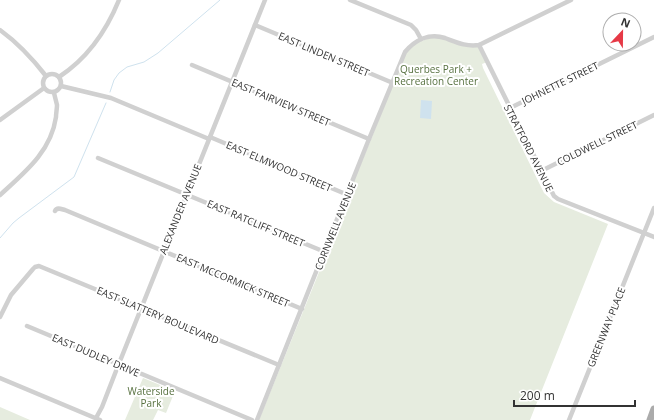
<svg xmlns="http://www.w3.org/2000/svg" width="654" height="420" font-family="'Open Sans',sans-serif">
  <style>
    .green { fill: #e6ecdf }
    .water { fill: #cfe2ee }
    .lines { fill: none; stroke-linecap: round; stroke-linejoin: round }
    .stream { stroke: #cfe2ee; stroke-width: 1 }
    .street { stroke: #d0d0d0; stroke-width: 4.5 }
    .primary { stroke: #ababab; stroke-width: 7 }
    .labels { text-anchor: middle; dominant-baseline: central; stroke-width: 4; stroke-linejoin: round; paint-order: stroke }
    .street-label { font-size: 10px; fill: #333; stroke: #fff }
    .park-label { font-size: 10px; fill: #56703f; stroke: #fff }
  </style>
  <rect width="100%" height="100%" fill="#fff"/>
  <g class="green">
    <polygon points="434,36 459,44 479,45 487,62 482,64 483,68 544,193 554,202 608,224 530,420 259,420 339,223 337,222 372,137 404,55 412,45"/>
    <polygon points="143,378 175,391 166,413 158,410 153,420 125,420"/>
    <polygon points="0,407 30,420 0,420"/>
  </g>
  <polygon class="water" points="421,100 432,101 431,119 420,118"/>
  <g class="lines">
    <g class="stream">
      <polyline points="110,92 114,80 119,73 127,67 144,62 158,53 220,0"/>
      <polyline points="0,238 13,223 19,218 74,177 106,103"/>
    </g>
    <g class="street">
      <polyline points="350,0 411,25 416,30 421,39"/>
      <polyline points="255,25 393,83"/>
      <path d="M 0,30 C 18,43 32,58 46,76"/>
      <polyline points="479,45 554,196 558,199 654,237"/>
      <polyline points="192,65 369,139"/>
      <circle cx="52" cy="83" r="9"/>
      <path d="M 59,77 C 88,58 106,32 119,0"/>
      <polyline points="61,86 111,98 209,139"/>
      <polyline points="510,108 654,37"/>
      <polyline points="0,120 44,88"/>
      <polyline points="210,137 348,195"/>
      <polyline points="98,158 325,252"/>
      <polyline points="541,171 654,115"/>
      <path d="M 0,195 C 24,173 51,152 56,117 C 56,113 57,109 57,105 C 56,101 55,97 54,93"/>
      <path d="M 55,211 C 57,207 61,209 65,210 L 302,309"/>
      <polyline points="0,317 11,295 33,269 35,267 39,266 279,365"/>
      <polyline points="27,326 252,420"/>
      <polyline points="0,378 100,420"/>
      <polyline points="96,418 102,407 116,371 265,0"/>
      <path d="M 257,420 L 369,139 L 405,52 C 415,40 429,33 445,38 C 456,42 466,47 479,45 L 571,0"/>
      <polyline points="569,420 654,208"/>
    </g>
    <polyline class="primary" points="650,420 654,409"/>
  </g>
  <g class="labels">
    <g class="street-label">
      <text transform="translate(324 54) rotate(23)">EAST LINDEN STREET</text>
      <text transform="translate(560 83) rotate(-26)">JOHNETTE STREET</text>
      <text transform="translate(281 102) rotate(23)">EAST FAIRVIEW STREET</text>
      <text transform="translate(597 143) rotate(-26)">COLDWELL STREET</text>
      <text transform="translate(529 148) rotate(63)">STRATFORD AVENUE</text>
      <text transform="translate(279 166) rotate(23)">EAST ELMWOOD STREET</text>
      <text transform="translate(180 209) rotate(-68)">ALEXANDER AVENUE</text>
      <text transform="translate(256 223) rotate(23)">EAST RATCLIFF STREET</text>
      <text transform="translate(335 226) rotate(-68)">CORNWELL AVENUE</text>
      <text transform="translate(233 280) rotate(23)">EAST MCCORMICK STREET</text>
      <text transform="translate(158 315) rotate(23)">EAST SLATTERY BOULEVARD</text>
      <text transform="translate(606 327) rotate(-68)">GREENWAY PLACE</text>
      <text transform="translate(96 355) rotate(23)">EAST DUDLEY DRIVE</text>
    </g>
    <g class="park-label">
      <text x="436" y="69">Querbes Park +<tspan x="436" dy="12">Recreation Center</tspan></text>
      <text x="151" y="391">Waterside<tspan x="151" dy="12">Park</tspan></text>
    </g>
  </g>
  <g transform="translate(622 32) rotate(22)"><circle r="19" fill="#ffffff" stroke="#adadad"/>
  <path d="M0-3L7 15L0 10L-7 15Z" fill="#e63946"/>
  <text y="-6" font-size="11" font-weight="bold" text-anchor="middle" fill="#333333">N</text>
  </g>
  <path d="M514 400v6h121v-6" fill="none" stroke="#333333" stroke-width="2"/>
  <text x="520" y="400" font-size="12" fill="#333333" stroke="#ffffff" stroke-width="3" paint-order="stroke">200 m</text>
</svg>
